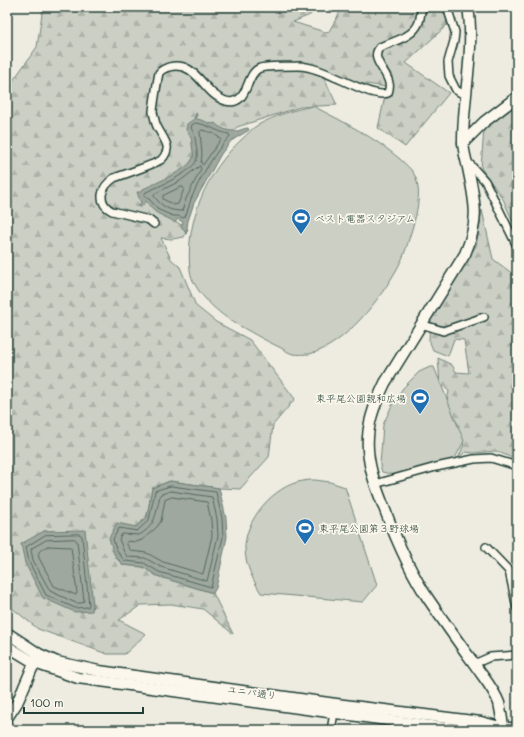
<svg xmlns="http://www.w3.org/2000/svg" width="524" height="737" font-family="Mali,'Klee One',sans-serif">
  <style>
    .forest { fill: url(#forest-firs); stroke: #75867c; fill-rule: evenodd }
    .pitch { fill: #cbcfc4; stroke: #75867c }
    .water { fill: #9fa89f; stroke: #6c7d74 }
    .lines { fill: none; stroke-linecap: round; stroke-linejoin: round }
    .shore { stroke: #52685f; stroke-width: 1 }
    .street-casing { stroke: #1f3d34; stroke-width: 10 }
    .secondary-casing { stroke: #1f3d34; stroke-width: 13 }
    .street { stroke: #fbf7ec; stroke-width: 7 }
    .secondary { stroke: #fbf7ec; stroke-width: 10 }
    .labels { text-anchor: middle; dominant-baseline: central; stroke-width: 3.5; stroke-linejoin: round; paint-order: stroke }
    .poi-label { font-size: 10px; fill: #1f3d34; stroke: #fbf7ec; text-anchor: start }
    .street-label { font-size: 10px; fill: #1f3d34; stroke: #fbf7ec }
  </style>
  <defs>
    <pattern id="forest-firs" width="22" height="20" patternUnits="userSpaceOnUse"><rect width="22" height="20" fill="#cbcfc4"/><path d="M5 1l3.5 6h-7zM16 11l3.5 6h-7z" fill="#aeb3a9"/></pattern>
  </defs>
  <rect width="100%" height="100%" fill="#eeece1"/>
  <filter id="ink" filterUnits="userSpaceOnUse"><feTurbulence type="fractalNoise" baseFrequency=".025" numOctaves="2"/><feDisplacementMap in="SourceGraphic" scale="8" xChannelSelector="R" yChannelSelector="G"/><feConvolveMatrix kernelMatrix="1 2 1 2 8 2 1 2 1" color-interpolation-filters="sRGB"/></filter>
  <g filter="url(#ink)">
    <g class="forest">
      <path d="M 43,7 L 317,7 L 310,15 L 293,22 L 328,33 L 343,7 L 445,7 L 447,25 L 406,63 L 449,93 L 405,147 L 378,128 L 387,87 L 324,78 L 337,105 L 300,107 L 237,127 L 230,134 L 196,154 L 157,210 L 188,229 L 184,237 L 172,239 L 161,238 L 171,259 L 180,267 L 196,306 L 216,322 L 250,340 L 295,399 L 273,425 L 269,457 L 240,489 L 219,488 L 170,481 L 152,488 L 147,517 L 111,548 L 116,558 L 123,565 L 143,567 L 157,576 L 213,593 L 233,634 L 203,609 L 171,604 L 141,605 L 119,620 L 146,634 L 125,654 L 107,654 L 38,629 L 7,604 L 7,89 L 37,47 ZM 44,531 L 55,531 L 75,612 Z"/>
      <polygon points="517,102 517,231 503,199 481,168 484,128"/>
      <polygon points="482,210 493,259 517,277 517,460 496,451 474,453 465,452 458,459 464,444 457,437 459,425 446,408 449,391 440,384 438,358 452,365 456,372 469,373 464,340 454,339 448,356 433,350 429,340 430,318 434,310 441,303 450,282 476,246"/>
    </g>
    <g class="pitch">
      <path d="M 313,106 C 344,122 374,137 400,159 C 405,164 412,169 415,176 C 422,192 417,213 412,229 C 408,242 405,255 398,267 C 382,297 344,347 309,354 C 305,354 298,355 294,354 C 290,354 285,350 281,348 C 264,340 249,331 233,322 C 217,312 192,290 190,270 C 185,222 206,172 242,139 C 247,135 252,128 258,125 C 276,115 293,110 313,106 Z"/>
      <polygon points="430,367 434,367 464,441 454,460 394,475 382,472 380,465 383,425 392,405 403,388 419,372"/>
      <path d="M 315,480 L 330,482 L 345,487 L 377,585 L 363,602 L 261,593 C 253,580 246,566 245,551 C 243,521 274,485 303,481 C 307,480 311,480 315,480 Z"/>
    </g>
    <g class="water">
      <path d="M 196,113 L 197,114 L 196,118 L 197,119 C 203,120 207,123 213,124 L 215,123 C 219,128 229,132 236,131 C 240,131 243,128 248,128 L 249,130 L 231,141 L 221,154 L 194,203 L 188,221 L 186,234 L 184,229 L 181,227 L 183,222 L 177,219 L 175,223 C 170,218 163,217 157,213 C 152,210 150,206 146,201 L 140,208 L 138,206 L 141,203 L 137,192 L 141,192 L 143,189 C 154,184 187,170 192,160 C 195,155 192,149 192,144 C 191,137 191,135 186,130 L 187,124 L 194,119 Z"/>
      <path d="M 170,481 L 219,488 L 226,518 L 227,537 L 216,588 L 213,593 L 157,576 L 143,567 L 123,565 C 116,557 112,549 109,538 L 117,523 L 136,527 L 147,517 L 152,488 Z"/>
      <polygon points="85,530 93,605 92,611 75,612 43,598 25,563 21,544 44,531"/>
    </g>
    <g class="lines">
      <g class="shore">
        <path d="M 196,123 C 207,124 217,132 229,134 L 230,136 C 214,153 200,178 191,199 C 189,205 188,211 185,217 L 183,218 L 178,216 L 173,216 L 159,210 L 149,199 L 145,197 L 144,195 L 146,192 C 158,187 191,173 196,161 C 198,156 197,150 196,145 C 195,137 195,135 191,128 L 192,125 Z"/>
        <polygon points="202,130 213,133 221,139 203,165 201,163 202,154 200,132"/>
        <path d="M 200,166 L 201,169 L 186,199 L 182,211 C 169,211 162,207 154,196 L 154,194 L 180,181 Z"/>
        <polygon points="181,187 183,187 184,189 178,204 174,205 163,199 163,196"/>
        <path d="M 171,486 L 216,492 L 222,518 L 223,537 L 211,587 L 159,572 L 144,563 L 125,561 C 119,555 115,548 113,539 L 119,528 L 137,531 L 149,520 L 155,491 Z"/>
        <path d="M 171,491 L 212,497 L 217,519 L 218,536 L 207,581 L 161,567 L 145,558 L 128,557 L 124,552 L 119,539 L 122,534 L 139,535 C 156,526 156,513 160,495 Z"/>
        <polygon points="172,497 207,502 211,520 212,536 203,574 163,562 147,553 131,551 126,543 128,541 136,542 142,540 157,527 161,521 165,500"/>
        <polygon points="79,534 82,536 89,605 88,607 75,608 46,595 29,562 26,547 45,535"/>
        <polygon points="75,539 77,541 84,601 82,603 76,603 50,591 33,560 31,550 32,548 46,540"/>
        <path d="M 48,546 L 71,547 L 77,593 L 76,595 L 54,586 L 39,558 C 37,551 41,549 48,546 Z"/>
      </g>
      <defs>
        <g id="street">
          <polyline points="447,7 455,32 454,41 448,62 449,76 456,90 466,96"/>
          <polyline points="468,162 485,181 517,246"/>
          <path d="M 154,224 L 149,220 L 112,211 C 96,202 101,187 114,178 C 122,175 159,163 162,159 C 165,156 168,150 167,146 C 165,138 159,132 156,124 C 155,121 154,116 153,112 C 153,108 158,77 159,73 C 161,70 166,68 169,67 C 198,60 202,94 226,101 C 249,107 245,73 260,68 C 268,66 288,66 297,66 C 324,65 369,100 388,93 C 389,90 390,86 389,83 C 387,70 369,59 380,47 C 394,41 414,37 419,22 C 421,17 420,11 423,7"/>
          <polyline points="421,324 443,331 484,317"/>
          <polyline points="375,484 436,467 474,459 491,458 517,466"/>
          <polyline points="486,547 509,571 517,608"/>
          <polyline points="509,571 517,573"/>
          <polyline points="474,664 490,657 517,655"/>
          <polyline points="331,730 334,713"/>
        </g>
        <g id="secondary">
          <path d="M 468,7 C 475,51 463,96 463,141 C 463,150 466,159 468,168 C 475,203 480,219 465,254 L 385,383 C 377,400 369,417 368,437 C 366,463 376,487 385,510 C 397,542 410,572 429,600 C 444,622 459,643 475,665 C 483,677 494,689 499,703 C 501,712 502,721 504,730"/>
          <polyline points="463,143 484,122 517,97"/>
          <polyline points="7,633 39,654 57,662 99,671 336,704 481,722 504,728 517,728"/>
          <polyline points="7,646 35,663 78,678 460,730"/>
          <polyline points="7,718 17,703 37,657"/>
        </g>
      </defs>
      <use href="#street" class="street-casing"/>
      <use href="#secondary" class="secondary-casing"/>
      <use href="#street" class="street"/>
      <use href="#secondary" class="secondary"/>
    </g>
  </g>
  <defs>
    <symbol id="stadium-pin" viewBox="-11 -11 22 30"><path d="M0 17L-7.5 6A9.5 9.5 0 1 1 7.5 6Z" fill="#1f6fb2" stroke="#fbf7ec"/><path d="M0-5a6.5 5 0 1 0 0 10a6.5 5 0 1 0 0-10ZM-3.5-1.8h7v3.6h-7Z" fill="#fff"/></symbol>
  </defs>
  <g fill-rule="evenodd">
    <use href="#stadium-pin" x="290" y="207" width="22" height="30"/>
    <use href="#stadium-pin" x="409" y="387" width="22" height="30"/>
    <use href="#stadium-pin" x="294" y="517" width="22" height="30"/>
  </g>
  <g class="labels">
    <g class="poi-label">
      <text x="315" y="218">ベスト電器スタジアム</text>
      <text x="406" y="398" text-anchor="end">東平尾公園親和広場</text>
      <text x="319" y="528">東平尾公園第３野球場</text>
    </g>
    <g class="street-label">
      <text transform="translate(252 692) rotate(8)">ユニバ通り</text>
    </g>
  </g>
  <rect width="524" height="737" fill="none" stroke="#fbf7ec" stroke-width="24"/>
  <rect x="12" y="12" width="500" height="713" fill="none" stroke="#1f3d34" stroke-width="1.5" filter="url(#ink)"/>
  <path d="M24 707v6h119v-6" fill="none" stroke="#1f3d34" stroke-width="2"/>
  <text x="30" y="707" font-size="12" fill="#1f3d34" stroke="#fbf7ec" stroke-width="3" paint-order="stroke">100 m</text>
</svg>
